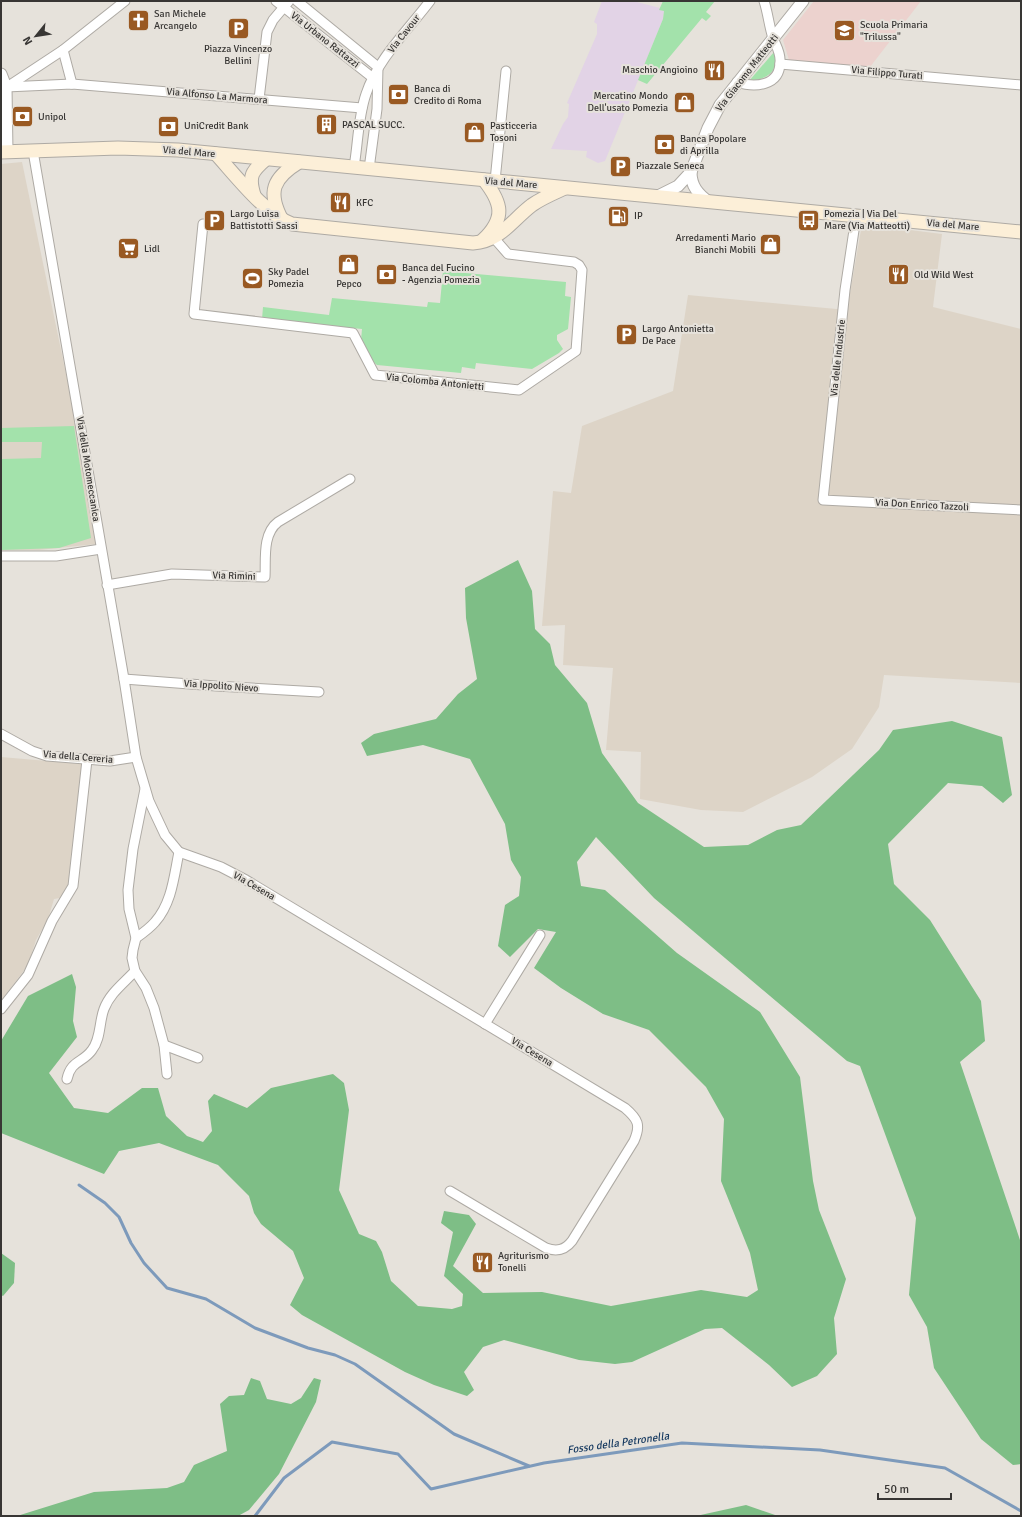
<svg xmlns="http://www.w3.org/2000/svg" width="1022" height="1517" font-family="Signika,sans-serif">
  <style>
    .built { fill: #ddd4c7 }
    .education { fill: #ecd2ce }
    .medical { fill: #e2d3e6 }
    .green { fill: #a3e2ab }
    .forest { fill: #7ebe86 }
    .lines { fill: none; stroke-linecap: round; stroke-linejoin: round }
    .stream { stroke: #7d9abb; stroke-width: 3 }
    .minor-casing { stroke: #aeaaa4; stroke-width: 11 }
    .tertiary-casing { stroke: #aeaaa4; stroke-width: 13 }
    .secondary-casing { stroke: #aeaaa4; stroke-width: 15 }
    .minor { stroke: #fff; stroke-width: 9 }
    .tertiary { stroke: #fff; stroke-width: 11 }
    .secondary { stroke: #fcefd8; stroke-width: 13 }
    .labels { text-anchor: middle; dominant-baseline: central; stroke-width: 4; stroke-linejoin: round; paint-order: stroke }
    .poi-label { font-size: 10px; fill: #383634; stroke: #e6e2db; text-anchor: start }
    .street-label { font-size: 10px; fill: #383634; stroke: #e6e2db }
    .water-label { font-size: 11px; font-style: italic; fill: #13375e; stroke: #e6e2db }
  </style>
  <rect width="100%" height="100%" fill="#e6e2db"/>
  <g class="built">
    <polygon points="22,162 77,427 96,544 39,550 1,550 1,164"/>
    <polygon points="862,224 942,234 933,307 1021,329 1021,683 884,675 879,707 852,749 812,777 743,812 701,810 640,799 641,752 606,750 613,668 563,665 565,625 542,626 553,491 571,493 582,426 673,391 688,295 847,310"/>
    <polygon points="1,757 82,764 69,887 64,895 60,898 54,899 48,919 36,940 28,965 1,1001"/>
  </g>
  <polygon class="education" points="814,1 921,1 870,67 789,60 783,40"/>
  <polygon class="medical" points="602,1 633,1 660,8 660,10 664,11 663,19 605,161 598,163 586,157 587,151 551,149 563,124 568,117 569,104 567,103 597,34 597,24 594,22"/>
  <g class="green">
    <polygon points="663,1 715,1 706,12 711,16 706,21 702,18 647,84 638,80 663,19 664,11 659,10"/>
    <path d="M 774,52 C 780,72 767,79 749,81 Z"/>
    <polygon points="443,271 566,282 565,296 571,297 568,329 557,335 557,340 563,349 559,353 532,369 476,363 475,369 462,367 461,373 377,365 371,360 361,340 362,329 262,319 263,307 329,315 332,298 427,307 428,302 440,303"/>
    <polygon points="74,426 91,538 59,548 1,550 1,461 2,459 41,458 42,442 1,442 1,428"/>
  </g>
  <g class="forest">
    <polygon points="518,560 532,591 535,629 550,644 555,665 587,703 602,753 638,803 704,847 748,845 777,830 801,825 879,750 893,730 952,721 1002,737 1012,795 1003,803 982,786 948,783 888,844 894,884 930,920 981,1001 985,1041 960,1062 1021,1243 1021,1464 1013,1465 981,1439 934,1368 927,1327 909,1295 916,1218 860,1066 847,1061 654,898 596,837 577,862 581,886 605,890 677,953 760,1012 800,1077 813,1181 819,1210 846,1279 834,1318 837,1354 817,1376 792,1387 769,1365 722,1328 705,1329 632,1362 615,1364 579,1360 504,1340 483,1347 464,1372 474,1390 467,1396 434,1385 405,1372 302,1315 290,1305 304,1278 293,1251 261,1224 254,1213 249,1196 218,1165 159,1143 119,1151 104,1174 1,1133 1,1041 28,996 72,974 76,987 73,1021 77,1037 49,1073 74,1108 108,1113 142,1088 158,1088 166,1116 187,1136 203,1142 212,1131 208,1101 214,1094 247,1108 271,1088 333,1074 344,1083 349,1110 339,1190 359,1234 376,1241 382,1252 391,1281 418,1306 452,1309 462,1306 463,1294 444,1276 453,1232 441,1223 444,1211 469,1215 476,1224 453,1266 483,1293 542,1292 611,1306 701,1290 747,1297 758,1290 750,1253 721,1181 724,1119 706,1087 649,1030 603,1014 561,988 534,968 556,932 538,929 510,957 498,946 505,905 519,896 521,877 511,860 505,824 470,759 423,745 367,756 361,743 374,734 436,719 458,694 477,679 466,618 465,588"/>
    <polygon points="1,1253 15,1263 14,1283 3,1296 1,1295"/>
    <polygon points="251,1378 260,1381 267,1399 291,1404 301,1398 314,1378 321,1380 316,1402 279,1474 249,1510 238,1516 17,1516 94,1492 167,1488 184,1482 194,1465 227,1451 220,1404 229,1396 244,1395"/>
    <polygon points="746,1505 778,1516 696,1516"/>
  </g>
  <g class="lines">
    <g class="stream">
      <polyline points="79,1185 105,1203 119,1217 131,1243 144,1263 167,1288 206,1299 255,1328 308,1348 335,1355 355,1364 454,1434 529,1466"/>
      <polyline points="255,1516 284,1478 332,1442 398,1454 431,1489 544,1463 682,1443 820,1450 945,1468 1021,1511"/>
    </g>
    <defs>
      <g id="minor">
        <polyline points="276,1 373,78"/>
        <polyline points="297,1 378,67 377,109 369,169"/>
        <polyline points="63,50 72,84"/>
        <polyline points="780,64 1021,85"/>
        <path d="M 737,82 C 755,88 780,86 780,62 C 781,53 776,46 773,38 C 769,26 768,13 764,1"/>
        <polyline points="6,87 72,84 362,108"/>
        <polyline points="7,87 63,50 125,1"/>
        <polyline points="259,99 267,32 273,20 289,1"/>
        <path d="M 33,151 L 124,679 L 136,757 L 149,801 L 165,835 L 179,852 L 221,867 L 246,880 L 625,1108 C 638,1119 641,1125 634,1141 L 572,1241 C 565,1250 557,1252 546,1248 L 450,1191"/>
        <path d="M 354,167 C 358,144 358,117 366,94 C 377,60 408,30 430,1"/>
        <polyline points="495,181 506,71"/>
        <polyline points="856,217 845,290 823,500 1021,510"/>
        <polyline points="203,224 194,314 353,333 375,375 519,390 576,351 582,270 579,265 574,262 508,254 494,238"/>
        <polyline points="1,556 56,556 101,549"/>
        <path d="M 107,585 L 172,574 L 265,577 C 266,560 262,534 278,522 L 350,479"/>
        <polyline points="124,679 216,686 319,692"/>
        <polyline points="1,734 32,751 47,756 110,761 136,757"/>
        <polyline points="145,789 133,849 128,890 129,909 136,938 133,950 132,958 135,971 146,988 154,1008 164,1045 167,1074"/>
        <path d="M 136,938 C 143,933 150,928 155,922 C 172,903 174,876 179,852"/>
        <polyline points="1,1009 28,975 52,921 73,886 87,760"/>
        <polyline points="485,1024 540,935"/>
        <polyline points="164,1045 198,1058"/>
        <path d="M 67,1079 C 71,1060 83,1063 92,1050 C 101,1039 99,1022 104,1009 C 110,993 124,983 135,971"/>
      </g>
      <g id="tertiary">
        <polyline points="1,74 6,87 7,152"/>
        <path d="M 691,172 C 691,186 698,194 709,202"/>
        <polyline points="658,196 678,186 691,172 708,128 720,105 803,1"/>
      </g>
      <g id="secondary">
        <polyline points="1,152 118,148 178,150 1021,232"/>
        <path d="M 216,154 C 236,176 265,214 292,224 L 473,243 C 501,241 512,220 532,205 C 542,198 554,193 565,188"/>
        <path d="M 254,195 C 248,176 252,171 266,159"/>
        <path d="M 282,220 C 267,192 273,178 299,162"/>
        <path d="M 483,240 C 506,218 502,203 484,180"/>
      </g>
    </defs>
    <use href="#minor" class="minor-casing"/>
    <use href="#tertiary" class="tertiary-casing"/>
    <use href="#secondary" class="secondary-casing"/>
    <use href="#minor" class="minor"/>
    <use href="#tertiary" class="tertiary"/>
    <use href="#secondary" class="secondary"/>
  </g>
  <defs>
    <symbol id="church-square" viewBox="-11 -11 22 22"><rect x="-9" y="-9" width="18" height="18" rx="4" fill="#995922" stroke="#e6e2db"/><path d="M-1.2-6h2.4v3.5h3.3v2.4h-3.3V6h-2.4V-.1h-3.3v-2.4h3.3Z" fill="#fff"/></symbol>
    <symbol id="parking-square" viewBox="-11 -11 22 22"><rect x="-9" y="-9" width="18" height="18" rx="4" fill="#995922" stroke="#e6e2db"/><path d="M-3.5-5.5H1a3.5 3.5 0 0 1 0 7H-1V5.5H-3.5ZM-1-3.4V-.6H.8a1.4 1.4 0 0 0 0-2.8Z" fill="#fff"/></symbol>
    <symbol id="school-square" viewBox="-11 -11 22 22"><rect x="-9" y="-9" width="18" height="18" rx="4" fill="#995922" stroke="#e6e2db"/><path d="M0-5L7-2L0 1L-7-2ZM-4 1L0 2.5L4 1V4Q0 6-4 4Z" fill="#fff"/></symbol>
    <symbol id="restaurant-square" viewBox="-11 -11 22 22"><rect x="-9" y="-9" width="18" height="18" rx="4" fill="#995922" stroke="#e6e2db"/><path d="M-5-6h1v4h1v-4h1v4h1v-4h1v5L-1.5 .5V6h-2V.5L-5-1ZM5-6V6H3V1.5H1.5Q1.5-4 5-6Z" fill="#fff"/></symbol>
    <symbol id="bank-square" viewBox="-11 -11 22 22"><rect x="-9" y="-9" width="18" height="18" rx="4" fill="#995922" stroke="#e6e2db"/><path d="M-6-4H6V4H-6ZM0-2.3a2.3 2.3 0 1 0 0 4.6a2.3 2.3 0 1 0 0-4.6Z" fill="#fff"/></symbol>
    <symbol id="shop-square" viewBox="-11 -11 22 22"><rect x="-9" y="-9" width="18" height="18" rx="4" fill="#995922" stroke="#e6e2db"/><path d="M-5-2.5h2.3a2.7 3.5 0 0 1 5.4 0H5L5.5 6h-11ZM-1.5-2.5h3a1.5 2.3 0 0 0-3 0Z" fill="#fff"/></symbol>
    <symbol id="building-square" viewBox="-11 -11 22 22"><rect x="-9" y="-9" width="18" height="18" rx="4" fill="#995922" stroke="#e6e2db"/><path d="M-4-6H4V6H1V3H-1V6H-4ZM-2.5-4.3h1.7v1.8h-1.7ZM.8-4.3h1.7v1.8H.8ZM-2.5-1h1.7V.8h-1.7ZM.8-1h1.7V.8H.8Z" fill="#fff"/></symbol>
    <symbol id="fuel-square" viewBox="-11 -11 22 22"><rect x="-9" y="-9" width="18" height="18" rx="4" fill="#995922" stroke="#e6e2db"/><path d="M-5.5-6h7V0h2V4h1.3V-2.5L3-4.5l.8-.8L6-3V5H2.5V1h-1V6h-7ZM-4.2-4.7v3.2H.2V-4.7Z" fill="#fff"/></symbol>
    <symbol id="bus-square" viewBox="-11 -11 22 22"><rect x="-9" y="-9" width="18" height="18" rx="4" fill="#995922" stroke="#e6e2db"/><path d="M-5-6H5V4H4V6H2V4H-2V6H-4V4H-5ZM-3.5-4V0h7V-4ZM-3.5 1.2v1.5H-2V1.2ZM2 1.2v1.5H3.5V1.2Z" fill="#fff"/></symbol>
    <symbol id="supermarket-square" viewBox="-11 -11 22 22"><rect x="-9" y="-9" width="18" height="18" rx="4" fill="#995922" stroke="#e6e2db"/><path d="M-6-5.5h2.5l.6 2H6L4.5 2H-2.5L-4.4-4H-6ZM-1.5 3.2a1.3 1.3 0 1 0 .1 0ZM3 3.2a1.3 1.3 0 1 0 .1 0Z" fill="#fff"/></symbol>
    <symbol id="stadium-square" viewBox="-11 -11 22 22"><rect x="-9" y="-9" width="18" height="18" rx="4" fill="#995922" stroke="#e6e2db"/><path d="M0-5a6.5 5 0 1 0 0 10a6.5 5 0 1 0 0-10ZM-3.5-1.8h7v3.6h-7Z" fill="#fff"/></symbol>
  </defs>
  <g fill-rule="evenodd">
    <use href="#church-square" x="126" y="8" width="25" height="25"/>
    <use href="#parking-square" x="226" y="16" width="25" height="25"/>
    <use href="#school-square" x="832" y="18" width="25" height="25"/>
    <use href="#restaurant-square" x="702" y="58" width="25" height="25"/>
    <use href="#bank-square" x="386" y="82" width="25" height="25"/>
    <use href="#shop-square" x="672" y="90" width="25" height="25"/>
    <use href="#bank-square" x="10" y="104" width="25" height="25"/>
    <use href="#building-square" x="314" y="112" width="25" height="25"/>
    <use href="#bank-square" x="156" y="114" width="25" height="25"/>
    <use href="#shop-square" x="462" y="120" width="25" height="25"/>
    <use href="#bank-square" x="652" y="132" width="25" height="25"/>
    <use href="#parking-square" x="608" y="154" width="25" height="25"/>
    <use href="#restaurant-square" x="328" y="190" width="25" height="25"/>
    <use href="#fuel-square" x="606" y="204" width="25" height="25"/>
    <use href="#parking-square" x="202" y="208" width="25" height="25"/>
    <use href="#bus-square" x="796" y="208" width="25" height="25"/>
    <use href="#shop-square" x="758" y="232" width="25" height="25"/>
    <use href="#supermarket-square" x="116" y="236" width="25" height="25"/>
    <use href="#shop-square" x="336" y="252" width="25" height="25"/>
    <use href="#bank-square" x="374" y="262" width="25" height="25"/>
    <use href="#restaurant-square" x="886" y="262" width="25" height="25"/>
    <use href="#stadium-square" x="240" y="266" width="25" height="25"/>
    <use href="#parking-square" x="614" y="322" width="25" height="25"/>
    <use href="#restaurant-square" x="470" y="1250" width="25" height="25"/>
  </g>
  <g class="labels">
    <g class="poi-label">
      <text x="154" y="14">San Michele<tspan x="154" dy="12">Arcangelo</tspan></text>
      <text x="860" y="25">Scuola Primaria<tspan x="860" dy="12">"Trilussa"</tspan></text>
      <text x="238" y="49" text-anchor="middle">Piazza Vincenzo<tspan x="238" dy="12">Bellini</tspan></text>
      <text x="698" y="70" text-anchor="end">Maschio Angioino</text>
      <text x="414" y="89">Banca di<tspan x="414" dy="12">Credito di Roma</tspan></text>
      <text x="668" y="96" text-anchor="end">Mercatino Mondo<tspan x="668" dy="12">Dell'usato Pomezia</tspan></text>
      <text x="38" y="117">Unipol</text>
      <text x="342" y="125">PASCAL SUCC.</text>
      <text x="184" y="126">UniCredit Bank</text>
      <text x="490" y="126">Pasticceria<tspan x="490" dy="12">Tosoni</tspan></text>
      <text x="680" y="139">Banca Popolare<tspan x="680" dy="12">di Aprilla</tspan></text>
      <text x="636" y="166">Piazzale Seneca</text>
      <text x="356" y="203">KFC</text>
      <text x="230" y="214">Largo Luisa<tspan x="230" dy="12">Battistotti Sassi</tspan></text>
      <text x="824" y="214">Pomezia | Via Del<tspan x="824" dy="12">Mare (Via Matteotti)</tspan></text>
      <text x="634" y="216">IP</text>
      <text x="756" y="238" text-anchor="end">Arredamenti Mario<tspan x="756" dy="12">Bianchi Mobili</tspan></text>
      <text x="144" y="249">Lidl</text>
      <text x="402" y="268">Banca del Fucino<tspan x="402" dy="12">- Agenzia Pomezia</tspan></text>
      <text x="268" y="272">Sky Padel<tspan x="268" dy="12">Pomezia</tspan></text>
      <text x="914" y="275">Old Wild West</text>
      <text x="349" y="284" text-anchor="middle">Pepco</text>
      <text x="642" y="329">Largo Antonietta<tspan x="642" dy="12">De Pace</tspan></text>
      <text x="498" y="1256">Agriturismo<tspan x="498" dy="12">Tonelli</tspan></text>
    </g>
    <g class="street-label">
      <text transform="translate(404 34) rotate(-52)">Via Cavour</text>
      <text transform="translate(325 40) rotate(38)">Via Urbano Rattazzi</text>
      <text transform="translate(747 73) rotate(-52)">Via Giacomo Matteotti</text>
      <text transform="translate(887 73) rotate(5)">Via Filippo Turati</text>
      <text transform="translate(217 96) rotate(5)">Via Alfonso La Marmora</text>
      <text transform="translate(189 152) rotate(5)">Via del Mare</text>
      <text transform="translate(511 183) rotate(5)">Via del Mare</text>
      <text transform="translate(953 225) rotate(5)">Via del Mare</text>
      <text transform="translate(838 358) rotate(-84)">Via delle Industrie</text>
      <text transform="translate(435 382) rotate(6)">Via Colomba Antonietti</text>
      <text transform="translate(88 469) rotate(81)">Via della Motomeccanica</text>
      <text transform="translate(922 505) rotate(3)">Via Don Enrico Tazzoli</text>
      <text transform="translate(234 576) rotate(2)">Via Rimini</text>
      <text transform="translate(221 686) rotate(4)">Via Ippolito Nievo</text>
      <text transform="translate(78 757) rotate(5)">Via della Cereria</text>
      <text transform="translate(254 886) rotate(30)">Via Cesena</text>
      <text transform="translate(532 1052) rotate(31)">Via Cesena</text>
    </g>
    <g class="water-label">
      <text transform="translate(618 1443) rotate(-8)">Fosso della Petronella</text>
    </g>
  </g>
  <rect width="1022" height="1517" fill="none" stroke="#383634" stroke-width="4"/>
  <g transform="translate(36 36) rotate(240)" stroke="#e6e2db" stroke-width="3" paint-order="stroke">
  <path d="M0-3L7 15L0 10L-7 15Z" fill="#383634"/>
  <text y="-6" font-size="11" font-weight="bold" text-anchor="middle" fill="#383634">N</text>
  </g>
  <path d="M878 1493v6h73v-6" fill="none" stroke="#383634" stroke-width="2"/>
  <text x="884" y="1493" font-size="12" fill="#383634" stroke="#e6e2db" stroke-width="3" paint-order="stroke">50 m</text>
</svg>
